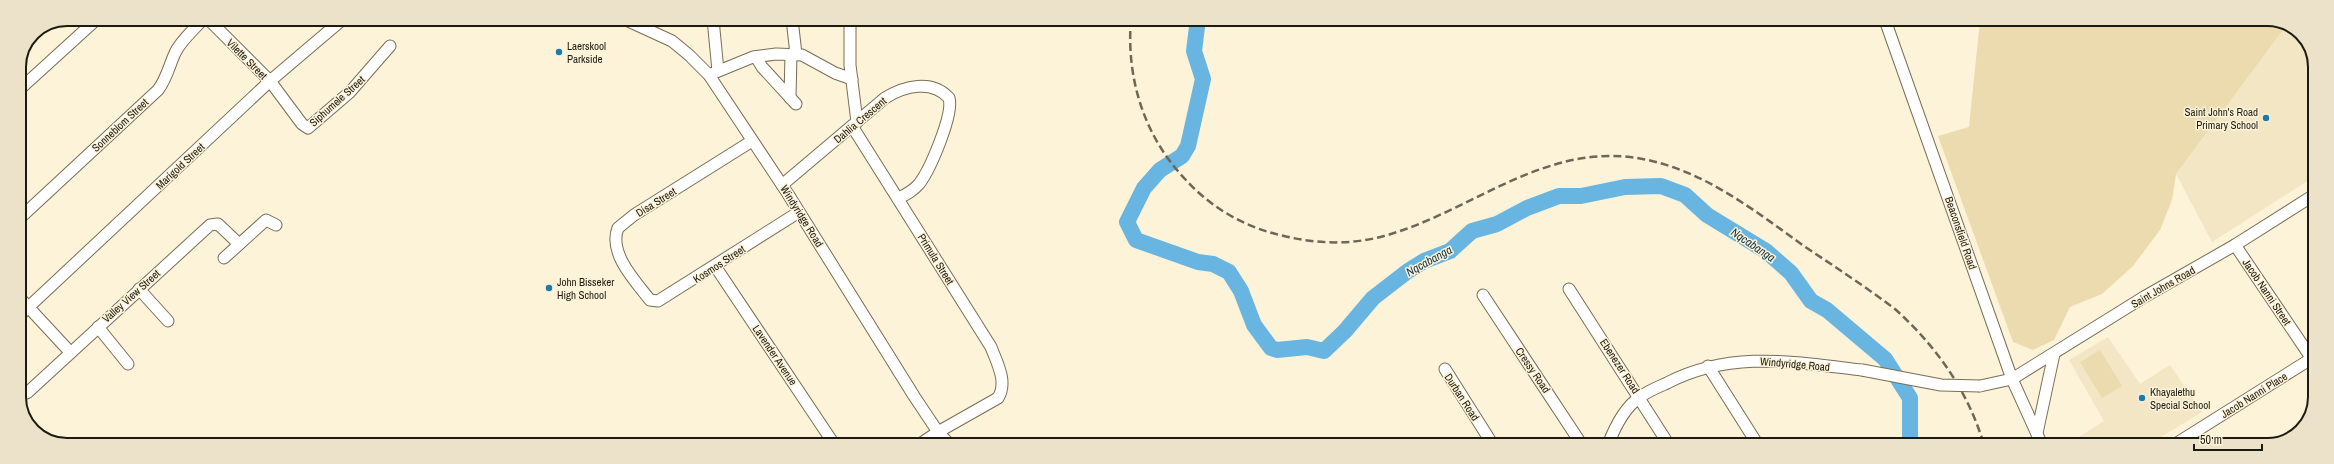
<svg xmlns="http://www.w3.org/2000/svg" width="2334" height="464" font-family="'Archivo Narrow',sans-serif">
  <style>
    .built { fill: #f3e6c5 }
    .green { fill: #ecdbae }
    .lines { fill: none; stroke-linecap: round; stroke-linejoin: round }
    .river { stroke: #68b5e1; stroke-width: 16 }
    .minor-casing { stroke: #776e57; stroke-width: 13 }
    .minor { stroke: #fff; stroke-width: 11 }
    .rail { stroke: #6c6757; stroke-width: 2.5; stroke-dasharray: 8 4; stroke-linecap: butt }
    .minor-bridge-casing { stroke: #776e57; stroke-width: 13; stroke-linecap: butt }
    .minor-bridge { stroke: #fff; stroke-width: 11 }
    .poi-dot { fill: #1c7ba8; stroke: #fdf3d9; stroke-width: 1.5 }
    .labels { text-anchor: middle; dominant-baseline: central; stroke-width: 3; stroke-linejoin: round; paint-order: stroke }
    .poi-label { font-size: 11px; fill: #1d1a10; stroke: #fdf3d9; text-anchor: start }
    .street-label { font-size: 11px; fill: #1d1a10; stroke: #fdf3d9 }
    .water-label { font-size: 12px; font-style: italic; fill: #133548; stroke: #fdf3d9 }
    .rim { fill: none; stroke: #1d1a10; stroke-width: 2 }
  </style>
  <rect width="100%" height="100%" fill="#fdf3d9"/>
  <g class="built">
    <polygon points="2286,26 2303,35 2315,61 2314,177 2212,242 2176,174"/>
    <polygon points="2108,337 2140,384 2170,365 2202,412 2148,445 2066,445 2104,421 2069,360"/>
  </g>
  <g class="green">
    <polygon points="1980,20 2276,20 2286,26 2176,174 2172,200 2160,230 2133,266 2102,294 2070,307 2054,340 2033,350 2013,342 1938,136 1969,127"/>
    <polygon points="2100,350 2122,386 2102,398 2080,362"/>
  </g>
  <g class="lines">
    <polyline class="river" points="1198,19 1194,51 1203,79 1188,146 1182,156 1160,170 1144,188 1127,222 1136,240 1198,262 1213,264 1229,272 1241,291 1254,325 1271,348 1277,350 1307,347 1324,351 1345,331 1373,298 1408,271 1424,261 1450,251 1472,231 1497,224 1527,208 1559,196 1581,196 1625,187 1661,186 1685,195 1707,215 1766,251 1791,273 1811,301 1827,310 1885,359 1910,398 1910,445"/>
    <defs>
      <g id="minor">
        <polyline points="208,19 270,81 302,124 308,128 350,92 390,46"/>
        <polyline points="624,19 672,41 689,55 709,75 788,194 914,396 938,432 949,444"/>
        <polyline points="713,19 718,71"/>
        <polyline points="792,19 796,54"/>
        <polyline points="850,19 850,65 857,122"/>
        <polyline points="1885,20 2012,379 2042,445"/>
        <polyline points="756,57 762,67 796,104"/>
        <polyline points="709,75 753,57 776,54 802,55 835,73 852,79"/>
        <polyline points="19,90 97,19"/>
        <polyline points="790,98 791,54"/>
        <path d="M 852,126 L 991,347 C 997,363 1008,382 998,398 L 938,432 L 920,444"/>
        <path d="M 752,141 L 634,215 L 618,228 C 608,253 635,281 650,300 L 658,301 L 799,212"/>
        <path d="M 782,185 L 885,98 C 904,86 932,79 949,98 C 954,114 930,170 919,184 C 913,191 907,194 899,198"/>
        <path d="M 19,219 L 158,90 C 167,78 169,66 175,53 C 181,40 194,30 203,19"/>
        <polyline points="2235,245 2312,359"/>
        <polyline points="224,258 266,220 276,225"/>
        <polyline points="715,266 834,444"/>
        <polyline points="139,289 168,321"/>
        <polyline points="1569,289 1669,445"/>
        <polyline points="1483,295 1582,445"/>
        <polyline points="19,297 70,352"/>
        <polyline points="19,316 270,81 343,19"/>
        <polyline points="98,327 128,364"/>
        <polyline points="1708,366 1758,445"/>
        <polyline points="1445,369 1493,445"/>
        <polyline points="1980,386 2012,379 2144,297 2235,245 2314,195"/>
        <polyline points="27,393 210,225 218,224 239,244"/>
        <polyline points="2037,433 2054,354"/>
        <path d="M 1608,445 C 1614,429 1625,407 1640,397 C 1648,391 1658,387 1667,383 C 1731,350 1793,362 1862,370"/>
        <polyline points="2174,445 2314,357"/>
      </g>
    </defs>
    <use href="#minor" class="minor-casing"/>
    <use href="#minor" class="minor"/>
    <path class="rail" d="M 1131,19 C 1126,78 1144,136 1185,179 C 1211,208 1246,228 1284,236 C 1317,244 1351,245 1384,236 C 1468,213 1538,147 1630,157 C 1697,165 1751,208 1804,246 C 1835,267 1866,287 1895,309 C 1937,347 1968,391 1984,445"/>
    <defs>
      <polyline id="minor-bridge" points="1862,370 1941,385 1980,386"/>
    </defs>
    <use href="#minor-bridge" class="minor-bridge-casing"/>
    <use href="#minor-bridge" class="minor-bridge"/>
  </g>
  <g class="poi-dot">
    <circle cx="559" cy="52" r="4"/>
    <circle cx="2266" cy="118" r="4"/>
    <circle cx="549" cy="288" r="4"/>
    <circle cx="2142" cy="398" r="4"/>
  </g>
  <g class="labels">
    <g class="poi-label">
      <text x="567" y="46">Laerskool<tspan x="567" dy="13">Parkside</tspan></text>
      <text x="2258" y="112" text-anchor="end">Saint John's Road<tspan x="2258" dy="13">Primary School</tspan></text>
      <text x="557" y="282">John Bisseker<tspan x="557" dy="13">High School</tspan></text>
      <text x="2150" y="392">Khayalethu<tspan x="2150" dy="13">Special School</tspan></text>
    </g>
    <g class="street-label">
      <text transform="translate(247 59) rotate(45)">Vilette Street</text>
      <text transform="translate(337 101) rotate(-42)">Siphumele Street</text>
      <text transform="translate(860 120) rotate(-40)">Dahlia Crescent</text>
      <text transform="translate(120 125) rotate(-43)">Sonneblom Street</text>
      <text transform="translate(180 166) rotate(-43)">Marigold Street</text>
      <text transform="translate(656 202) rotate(-32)">Disa Street</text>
      <text transform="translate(802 216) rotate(58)">Windyridge Road</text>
      <text transform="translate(1961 233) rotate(71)">Beaconsfield Road</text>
      <text transform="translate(936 259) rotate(58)">Primula Street</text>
      <text transform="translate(719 264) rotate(-33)">Kosmos Street</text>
      <text transform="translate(2163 287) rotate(-30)">Saint Johns Road</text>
      <text transform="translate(2267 292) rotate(56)">Jacob Nanni Street</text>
      <text transform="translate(131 296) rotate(-42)">Valley View Street</text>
      <text transform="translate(775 355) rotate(56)">Lavender Avenue</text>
      <text transform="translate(1795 364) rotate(5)">Windyridge Road</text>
      <text transform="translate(1620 366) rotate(57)">Ebenezer Road</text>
      <text transform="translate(1533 370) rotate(56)">Cressy Road</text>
      <text transform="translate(2254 395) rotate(-32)">Jacob Nanni Place</text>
      <text transform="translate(1462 397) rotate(57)">Durban Road</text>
    </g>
    <g class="water-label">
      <text transform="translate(1753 245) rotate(34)">Nqcabanga</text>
      <text transform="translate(1429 261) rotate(-29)">Nqcabanga</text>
    </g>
  </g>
  <path d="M0 0H2334V464H0ZM67 26H2267A41 41 0 0 1 2308 67V397A41 41 0 0 1 2267 438H67A41 41 0 0 1 26 397V67A41 41 0 0 1 67 26Z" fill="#ebe2c9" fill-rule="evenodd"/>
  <path class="rim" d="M67 26H2267A41 41 0 0 1 2308 67V397A41 41 0 0 1 2267 438H67A41 41 0 0 1 26 397V67A41 41 0 0 1 67 26Z"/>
  <path d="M2194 444v6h68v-6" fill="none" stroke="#1d1a10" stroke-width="2"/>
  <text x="2200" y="444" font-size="12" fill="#1d1a10" stroke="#fdf3d9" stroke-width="3" paint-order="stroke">50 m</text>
</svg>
